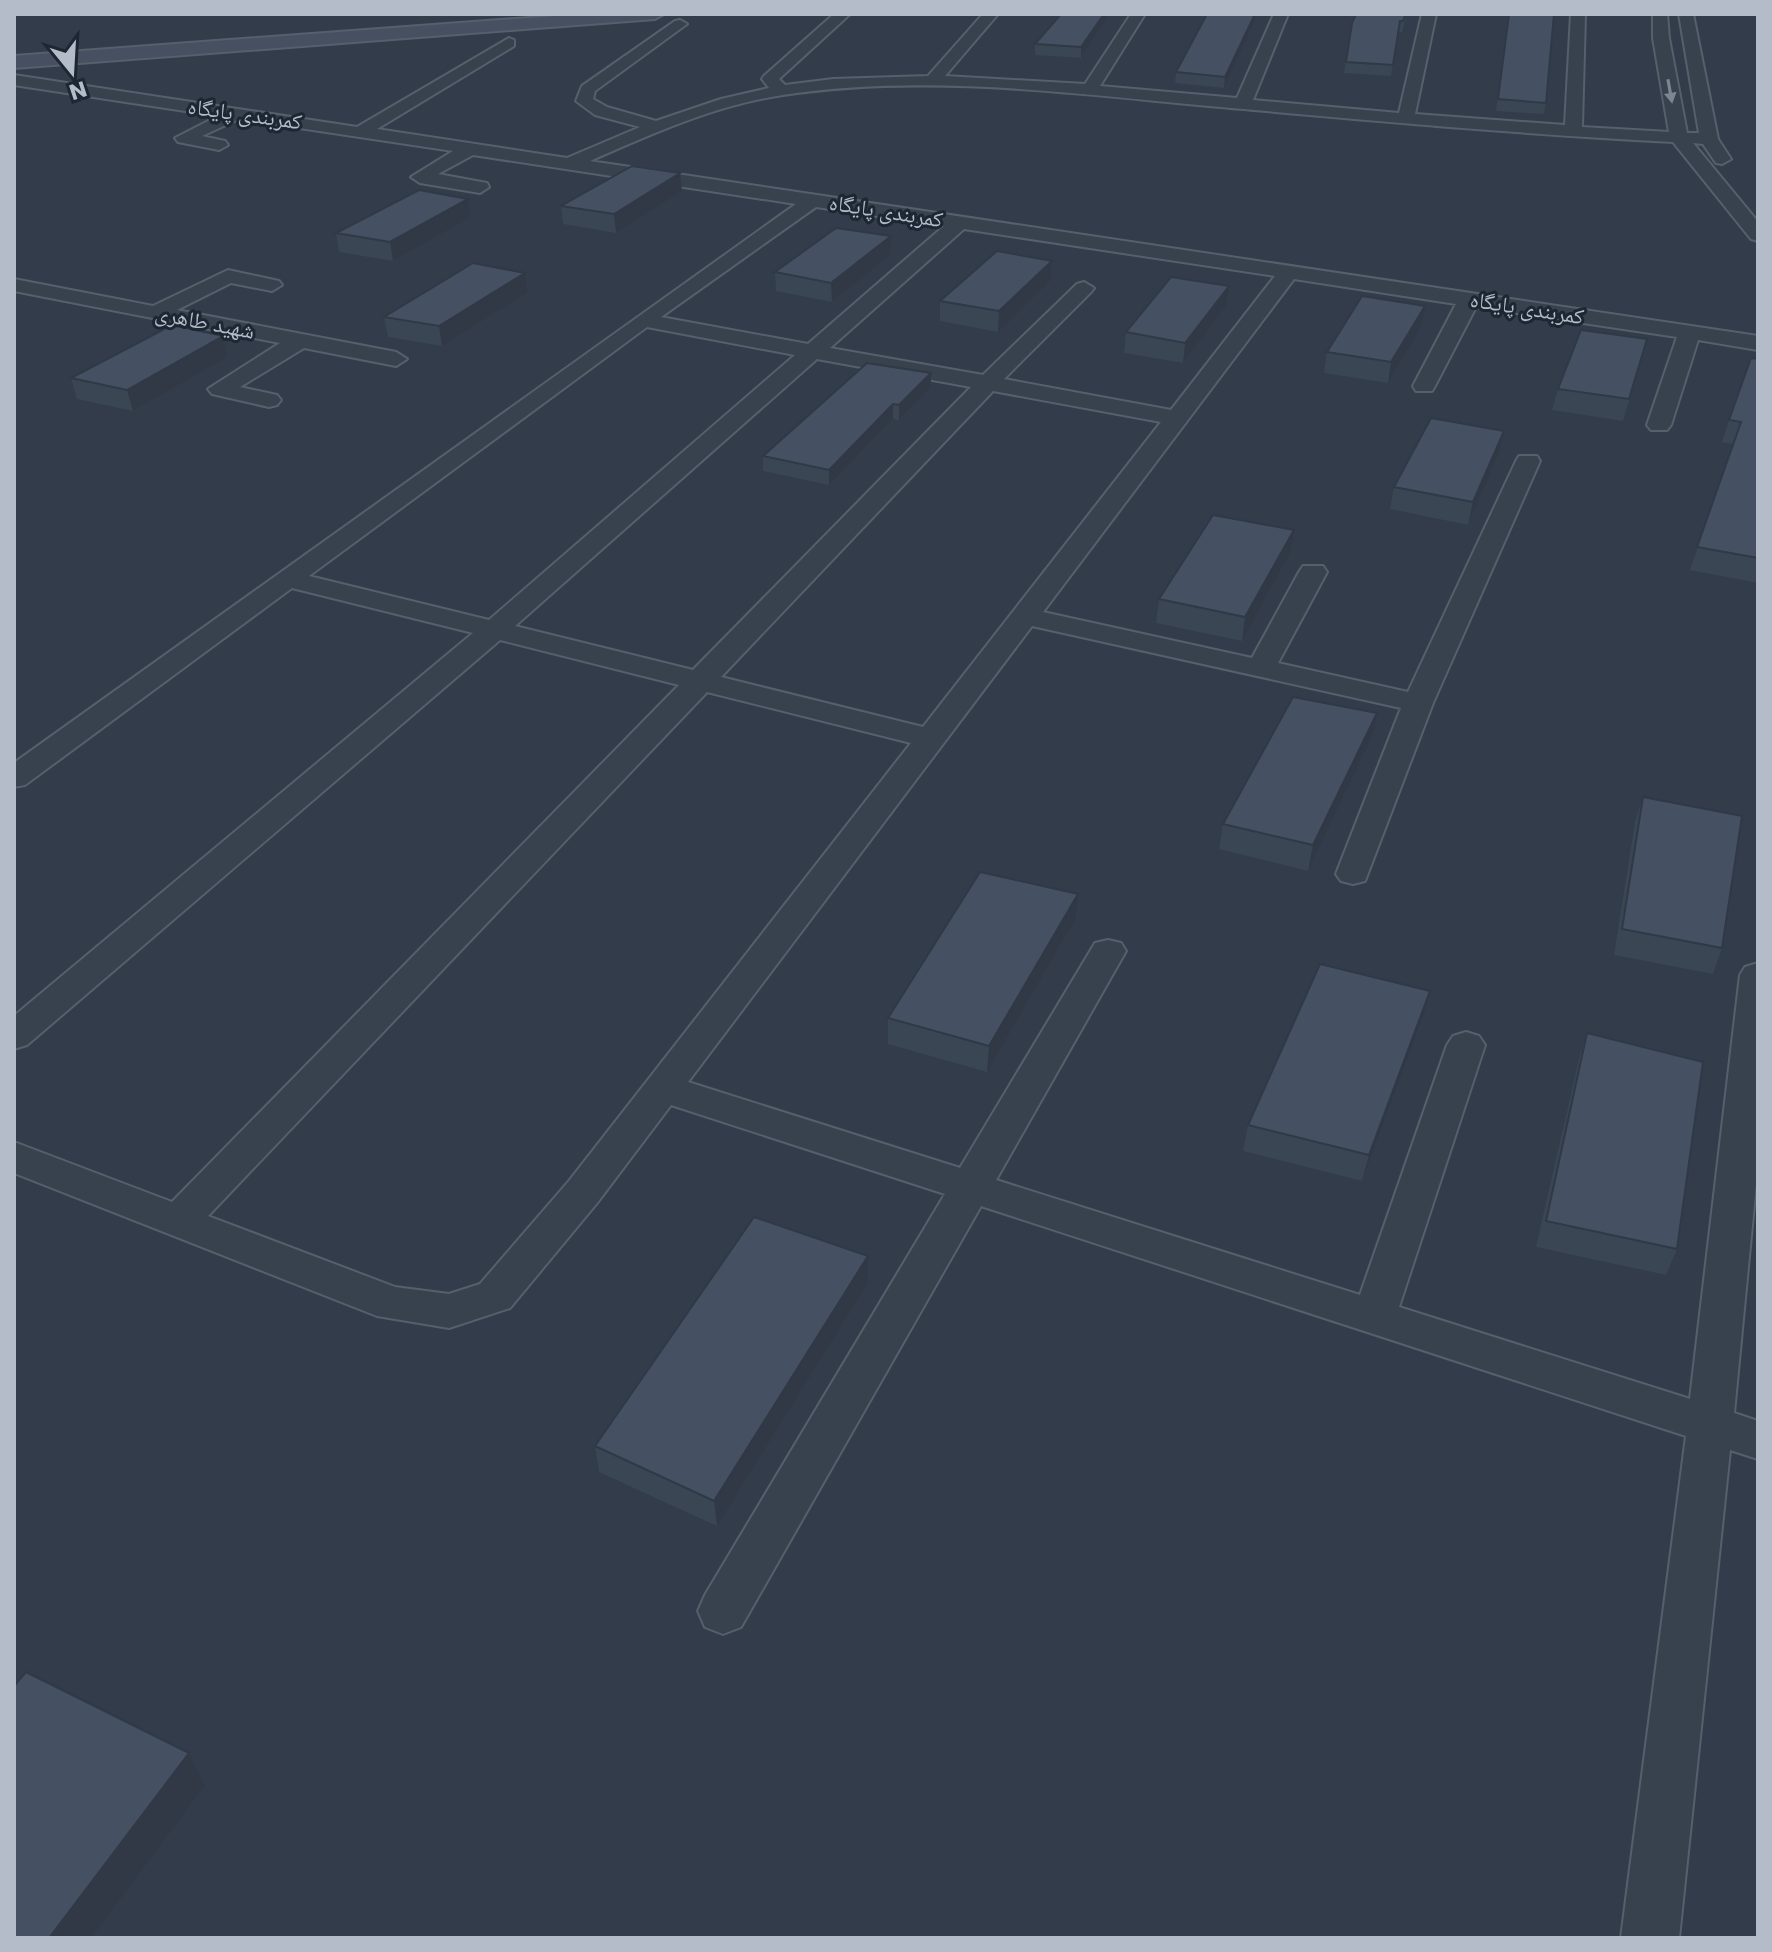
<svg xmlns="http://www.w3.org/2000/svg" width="1772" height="1952" font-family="Poppins,'Noto Naskh Arabic',sans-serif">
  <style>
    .airport { fill: #323c4b }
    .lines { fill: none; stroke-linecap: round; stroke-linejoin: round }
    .street-casing { stroke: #565f6c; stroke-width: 4 }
    .secondary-casing { stroke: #565f6c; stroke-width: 4 }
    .street { fill: #38414e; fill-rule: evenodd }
    .secondary { fill: #465061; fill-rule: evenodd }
    .wall { fill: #3b4654 }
    .shaded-wall { fill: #303945 }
    .building { fill: #455162; stroke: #303945; stroke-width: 2 }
    .oneway { fill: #7c8592 }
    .labels { text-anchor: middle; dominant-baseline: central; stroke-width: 6; stroke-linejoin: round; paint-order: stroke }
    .far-street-label { font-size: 22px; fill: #b4bcc9; stroke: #1d2633 }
  </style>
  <rect width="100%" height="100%" fill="#242f3e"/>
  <rect class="airport" x="14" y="14" width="1744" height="1924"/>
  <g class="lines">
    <defs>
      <g id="street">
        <path d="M 834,14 L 850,14 L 779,79 L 785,85 L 833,79 L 928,76 L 983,14 L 998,14 L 945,76 L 1085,84 L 1131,14 L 1145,14 L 1100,86 L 1237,98 L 1274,14 L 1288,14 L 1253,100 L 1399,113 L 1422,14 L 1436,14 L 1415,114 L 1565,125 L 1571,14 L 1585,14 L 1582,127 L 1669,132 L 1653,38 L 1653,14 L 1667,14 L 1669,38 L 1687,133 L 1699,133 L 1679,14 L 1693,14 L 1718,139 L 1731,159 L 1722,164 L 1716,163 L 1703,144 L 1693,143 L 1758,222 L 1758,241 L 1751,239 L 1673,142 C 1515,134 1356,119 1198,105 C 1061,92 921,74 783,95 C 715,105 652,134 590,161 L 1758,336 L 1758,350 L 1698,340 L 1671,425 L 1667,430 L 1651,430 L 1647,425 L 1677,337 L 1476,307 L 1435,386 L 1432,391 L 1416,391 L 1413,386 L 1456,304 L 1294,279 L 1043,612 L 1252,658 L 1299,572 L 1303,566 L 1323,566 L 1327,572 L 1278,663 L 1408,692 L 1516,461 L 1519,456 L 1537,456 L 1540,461 L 1433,703 L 1365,881 L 1353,884 L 1341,881 L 1336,874 L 1401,708 L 1032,626 L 688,1082 L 960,1168 L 1095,943 L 1108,940 L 1121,943 L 1126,951 L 996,1180 L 1360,1295 L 1447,1045 L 1453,1036 L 1466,1032 L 1479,1036 L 1485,1045 L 1399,1307 L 1690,1399 L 1740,975 L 1745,967 L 1758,963 L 1758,1163 L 1734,1413 L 1758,1421 L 1758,1459 L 1730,1450 L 1679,1938 L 1621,1938 L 1686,1436 L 981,1206 L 741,1627 L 723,1634 L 705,1627 L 698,1611 L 705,1595 L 945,1194 L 671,1105 L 597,1203 L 510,1308 L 449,1328 L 377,1316 L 14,1173 L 14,1142 L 172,1202 L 679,685 L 500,640 L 27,1045 L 14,1049 L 14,1016 L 473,633 L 292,588 L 25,785 L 14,787 L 14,763 L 796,204 L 473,155 L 438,174 L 487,183 L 489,187 L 480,193 L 420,183 L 411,177 L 453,151 L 239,119 L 202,136 L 225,141 L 228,145 L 219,150 L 178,142 L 175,138 L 218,116 L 14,85 L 14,75 L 357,127 L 509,38 L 514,40 L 514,46 L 377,129 L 567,158 L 640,127 L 595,115 L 576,101 L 582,86 L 675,21 L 680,20 L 687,24 L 595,91 L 593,99 L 607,107 L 656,121 L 721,99 L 769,88 L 762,79 L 764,76 ZM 816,207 L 944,226 L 808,344 L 661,317 ZM 964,229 L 1275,276 L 1171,410 L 1004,379 L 1091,292 L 1094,288 L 1084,282 L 1077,284 L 983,375 L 830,348 ZM 647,327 L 795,355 L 489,620 L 309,576 ZM 817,359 L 971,387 L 693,670 L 515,626 ZM 993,391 L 1161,422 L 923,727 L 721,677 ZM 707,692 L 911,743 L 569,1181 L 480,1284 L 449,1294 L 395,1287 L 208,1216 Z"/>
        <polygon points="228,270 279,281 282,285 272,291 231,283 177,310 396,352 407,359 396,366 304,348 240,387 277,395 281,400 277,405 269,407 212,394 208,389 280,343 14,291 14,279 153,306"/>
      </g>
      <polygon id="secondary" points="582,14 664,14 655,19 14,68 14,56"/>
    </defs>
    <use href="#street" class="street-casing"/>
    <use href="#secondary" class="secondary-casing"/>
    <use href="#street" class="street"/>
    <use href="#secondary" class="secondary"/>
  </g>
  <g class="wall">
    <polygon points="1061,14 1110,14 1081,58 1035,55 1035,44"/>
    <polygon points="1258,14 1224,88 1175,83 1176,72"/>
    <polygon points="1356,14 1407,14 1402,32 1398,32 1391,76 1344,73 1352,23"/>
    <polygon points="1508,14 1554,14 1546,103 1544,114 1496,111"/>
    <polygon points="682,191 616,233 563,224 561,206"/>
    <polygon points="468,199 471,217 393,261 339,252 336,233"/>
    <polygon points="891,236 891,255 832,302 776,291 775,272"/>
    <polygon points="1052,261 1051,280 998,332 940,321 940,301"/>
    <polygon points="527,293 442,346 388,337 384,317"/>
    <polygon points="1226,306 1183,363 1124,353 1126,332"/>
    <polygon points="1422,326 1388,383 1324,373 1327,352"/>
    <polygon points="223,336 228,357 133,411 77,399 71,378"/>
    <polygon points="1647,339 1623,421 1552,410 1558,389"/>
    <polygon points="1758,359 1758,583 1690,570 1733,444 1722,442 1729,420"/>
    <polygon points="931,387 899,420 893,419 829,485 763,471 763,456"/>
    <polygon points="1499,453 1468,525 1390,509 1394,487"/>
    <polygon points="1290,553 1242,641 1156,623 1159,599"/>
    <polygon points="1372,737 1308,871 1219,849 1223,824"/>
    <polygon points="1643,797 1722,948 1713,974 1614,955 1635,822"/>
    <polygon points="1075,920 987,1072 888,1044 888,1018"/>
    <polygon points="1430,991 1423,1017 1362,1181 1243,1151 1248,1125"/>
    <polygon points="1587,1033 1677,1249 1666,1275 1536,1247 1579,1059"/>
    <polygon points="868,1256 868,1283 717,1526 599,1472 595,1446"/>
  </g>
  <g class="shaded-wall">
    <polygon points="1104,14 1110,14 1081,58 1081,47"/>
    <polygon points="1255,14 1258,14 1224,88 1225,77"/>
    <polygon points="680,173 682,191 616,233 614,214"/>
    <polygon points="468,199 471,217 393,261 390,242"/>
    <polygon points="891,236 891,255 832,302 831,283"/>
    <polygon points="1052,261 1051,280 998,332 999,311"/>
    <polygon points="525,273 527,293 442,346 439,326"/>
    <polygon points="1229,286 1226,306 1183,363 1185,343"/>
    <polygon points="1425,306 1422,326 1388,383 1391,362"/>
    <polygon points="223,336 228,357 133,411 127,390"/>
    <polygon points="931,373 931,387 899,420 899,405"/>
    <polygon points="893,404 893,419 829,485 829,470"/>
    <polygon points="1504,431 1499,453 1468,525 1473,502"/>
    <polygon points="1294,530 1290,553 1242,641 1245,617"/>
    <polygon points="1377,713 1372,737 1308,871 1313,845"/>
    <polygon points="1078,894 1075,920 987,1072 989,1046"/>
    <polygon points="1430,991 1423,1017 1362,1181 1369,1155"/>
    <polygon points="868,1256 868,1283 717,1526 714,1501"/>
    <polygon points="189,1753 205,1785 91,1938 49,1938"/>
  </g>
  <g class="building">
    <polygon points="1061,14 1104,14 1081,47 1035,44"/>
    <polygon points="1207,14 1255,14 1225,77 1176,72"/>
    <polygon points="1356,14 1406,14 1403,21 1400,21 1393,65 1346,62 1352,23"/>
    <polygon points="1509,14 1554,14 1546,103 1498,99"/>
    <polygon points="632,166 680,173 614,214 561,206"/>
    <polygon points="419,190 468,199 390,242 336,233"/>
    <polygon points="836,228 891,236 831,283 775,272"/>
    <polygon points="997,251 1052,261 999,311 940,301"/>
    <polygon points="473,263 525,273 439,326 384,317"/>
    <polygon points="1171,277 1229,286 1185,343 1126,332"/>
    <polygon points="1362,296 1425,306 1391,362 1327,352"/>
    <polygon points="172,325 223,336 127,390 71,378"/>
    <polygon points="1581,330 1647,339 1629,399 1558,389"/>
    <polygon points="1751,358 1758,359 1758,558 1697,547 1741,422 1729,420"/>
    <polygon points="867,363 931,373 899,405 893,404 829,470 763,456"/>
    <polygon points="1431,418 1504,431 1473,502 1394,487"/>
    <polygon points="1213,515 1294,530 1245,617 1159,599"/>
    <polygon points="1293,697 1377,713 1313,845 1223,824"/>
    <polygon points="1643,797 1742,816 1722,948 1622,929"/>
    <polygon points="980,872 1078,894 989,1046 888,1018"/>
    <polygon points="1320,964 1430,991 1369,1155 1248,1125"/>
    <polygon points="1587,1033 1703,1062 1677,1249 1546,1221"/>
    <polygon points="754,1217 868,1256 714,1501 595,1446"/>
    <polygon points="26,1672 189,1753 49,1938 14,1938 14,1686"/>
  </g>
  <defs><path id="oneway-solid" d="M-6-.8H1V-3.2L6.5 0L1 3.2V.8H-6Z" transform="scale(2)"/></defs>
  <use class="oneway" href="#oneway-solid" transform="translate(1670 91) rotate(80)"/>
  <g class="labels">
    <g class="far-street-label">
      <text transform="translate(245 114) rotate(8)">کمربندی پایگاه</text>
      <text transform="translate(886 211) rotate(9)">کمربندی پایگاه</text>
      <text transform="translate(1527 308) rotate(9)">کمربندی پایگاه</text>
      <text transform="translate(205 322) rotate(11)">شهید طاهری</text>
    </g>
  </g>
  <rect width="1772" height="1952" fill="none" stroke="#b4bcc9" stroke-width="32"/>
  <g transform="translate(72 72) rotate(162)" stroke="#1d2633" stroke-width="6" paint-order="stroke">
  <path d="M0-6L14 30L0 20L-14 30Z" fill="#b4bcc9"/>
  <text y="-12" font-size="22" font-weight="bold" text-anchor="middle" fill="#b4bcc9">N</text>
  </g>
</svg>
